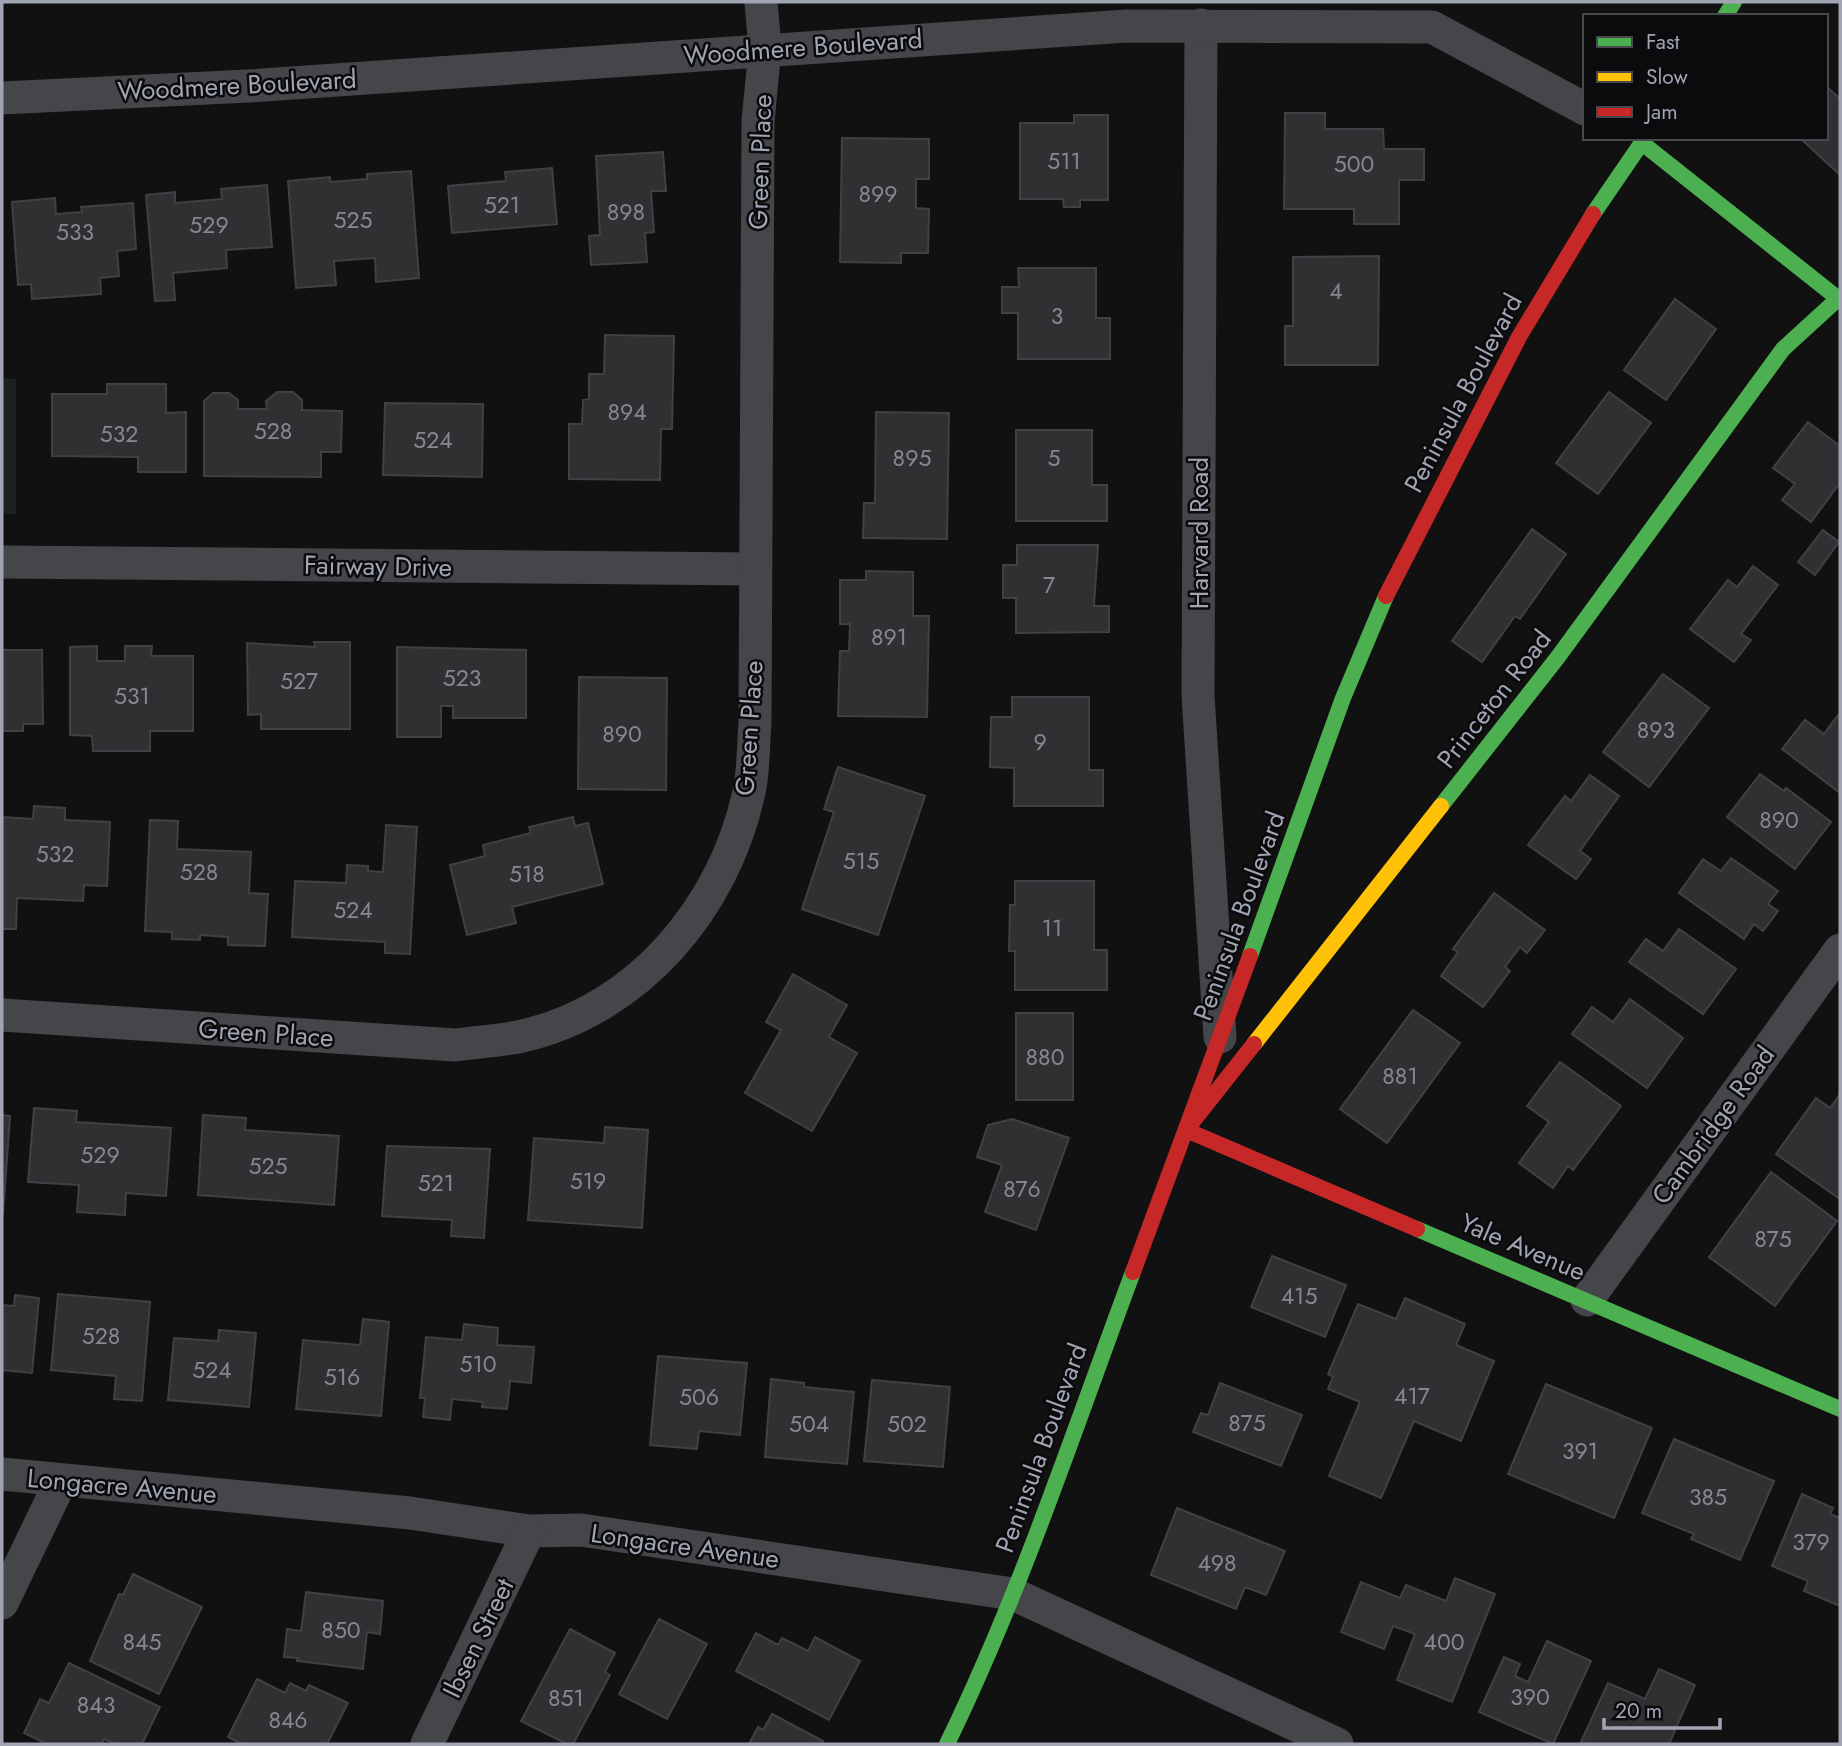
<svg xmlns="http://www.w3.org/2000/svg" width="1842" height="1746" font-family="Jost,sans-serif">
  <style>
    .green { fill: #1b211c }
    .building { fill: #303032; stroke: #404045; stroke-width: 2 }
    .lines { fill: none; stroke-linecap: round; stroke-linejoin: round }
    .street { stroke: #45464a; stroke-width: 33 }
    .fast { stroke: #4caf50; stroke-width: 16 }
    .slow { stroke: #ffc107; stroke-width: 16 }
    .jam { stroke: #c62828; stroke-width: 16 }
    .labels { text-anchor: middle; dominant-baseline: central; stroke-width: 5; stroke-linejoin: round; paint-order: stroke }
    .number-label { font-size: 23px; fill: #858893 }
    .street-label { font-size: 26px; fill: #a1a5b3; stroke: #0b0b0d }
  </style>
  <rect width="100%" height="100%" fill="#111"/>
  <rect class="green" x="2" y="379" width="14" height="135"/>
  <g class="building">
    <polygon points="1826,86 1840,99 1840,175 1800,138 1826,138"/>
    <polygon points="1285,113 1325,113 1325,129 1383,129 1384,149 1424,149 1424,180 1399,180 1399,224 1354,224 1354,209 1284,209"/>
    <polygon points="1074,115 1108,115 1108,200 1080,200 1080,207 1064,207 1063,199 1020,199 1020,123 1074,123"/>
    <polygon points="842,138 929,139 929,179 916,179 916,208 929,209 928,253 901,253 901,263 840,262"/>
    <polygon points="663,152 666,191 651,191 654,232 645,233 647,262 591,265 589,236 600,235 596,156"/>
    <polygon points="552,168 557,224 452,233 448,186 506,181 505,172"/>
    <polygon points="411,171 419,278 376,282 375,258 334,261 336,285 296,288 288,181 330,177 330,182 367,179 367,174"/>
    <polygon points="267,185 272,247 226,250 227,268 173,273 175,300 155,301 146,195 175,192 175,203 222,199 221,189"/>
    <polygon points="55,198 56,214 82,212 81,207 133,203 136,249 117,251 119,276 100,278 101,294 32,299 31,284 18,285 12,202"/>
    <polygon points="1379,256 1378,365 1285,365 1285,326 1293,326 1293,257"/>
    <polygon points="1018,268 1096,268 1096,318 1110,318 1110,359 1018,359 1018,313 1002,313 1002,287 1019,287"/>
    <polygon points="1675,299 1716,329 1666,400 1624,370"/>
    <polygon points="605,335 674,336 672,429 661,429 660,480 569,479 569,424 582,424 583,400 589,399 589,374 604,374"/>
    <polygon points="107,384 166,384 166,413 186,412 186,472 138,472 138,457 52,456 52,394 107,394"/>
    <polygon points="277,392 293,392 302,400 302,410 342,411 341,452 321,452 321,477 204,476 204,401 213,393 229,393 238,400 238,409 267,409 266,401"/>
    <polygon points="1609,392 1651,423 1598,494 1556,463"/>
    <polygon points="385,403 483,404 482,477 383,475"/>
    <polygon points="876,412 949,413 947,539 863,538 864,503 875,503"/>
    <polygon points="1808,422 1840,446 1840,483 1811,522 1782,500 1795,484 1773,468"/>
    <polygon points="1016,430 1092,430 1092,485 1107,485 1107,521 1016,521"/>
    <polygon points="1532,529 1566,554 1520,619 1515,616 1482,662 1452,641"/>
    <polygon points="1823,530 1839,542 1815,575 1798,562"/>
    <polygon points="1017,545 1098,545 1094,606 1109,606 1109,632 1016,633 1016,598 1003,598 1003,565 1017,565"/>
    <polygon points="1753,566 1778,585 1741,634 1751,640 1734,662 1690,629 1728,580 1737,587"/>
    <polygon points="866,571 913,572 913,616 929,616 927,717 838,716 840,651 849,651 850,624 840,624 840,580 866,580"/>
    <polygon points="314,642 350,642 350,729 261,729 261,714 248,715 247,643 315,647"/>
    <polygon points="97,646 97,661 125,661 125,646 152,646 151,656 193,656 193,731 150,731 150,751 93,751 92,736 70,735 70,647"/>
    <polygon points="397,647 526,650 526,718 453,718 453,706 441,706 441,737 397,737"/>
    <polygon points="2,650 42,650 43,724 23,724 23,731 2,731"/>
    <polygon points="1663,674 1709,708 1649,787 1603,752"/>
    <polygon points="579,677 667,678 666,790 578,789"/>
    <polygon points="1012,697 1089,697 1089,770 1103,770 1103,806 1014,806 1014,768 990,767 991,717 1012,717"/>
    <polygon points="1838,715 1840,716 1840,793 1782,749 1805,720 1824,734"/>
    <polygon points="838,767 925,796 878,935 802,909 834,812 824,809"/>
    <polygon points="1760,774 1784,791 1786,788 1831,822 1795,869 1727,817"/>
    <polygon points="1590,775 1619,796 1580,851 1591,859 1576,879 1528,845 1565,796 1571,801"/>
    <polygon points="34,806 65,808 65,820 110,822 107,886 84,885 83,901 17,898 16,929 2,929 2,817 33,819"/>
    <polygon points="573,817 575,826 588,823 603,884 512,907 516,923 467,935 450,865 485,856 483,845 531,833 529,827"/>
    <polygon points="150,820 178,821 177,849 251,852 249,893 268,894 265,946 228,945 228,937 200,935 200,940 172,939 172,932 145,931"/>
    <polygon points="386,825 417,827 410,954 385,953 385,942 292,937 295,881 346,883 347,865 368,866 368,871 383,872"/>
    <polygon points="1731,858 1778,891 1768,904 1778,911 1763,931 1754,924 1744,939 1679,893 1703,859 1721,871"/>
    <polygon points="1015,881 1094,881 1094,950 1107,950 1107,990 1015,990 1015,951 1009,951 1010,905 1015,905"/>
    <polygon points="1494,893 1545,930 1527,953 1520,947 1505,967 1510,971 1483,1007 1441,976 1458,952 1453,949"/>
    <polygon points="1679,929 1736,969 1703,1014 1629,962 1646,939 1663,951"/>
    <polygon points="793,974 847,1005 829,1037 857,1053 812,1131 745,1093 781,1030 766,1022"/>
    <polygon points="1630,999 1683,1038 1647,1088 1572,1034 1592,1007 1613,1022"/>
    <polygon points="1413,1010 1460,1043 1387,1143 1340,1109"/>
    <rect x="1016" y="1013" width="57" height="87"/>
    <polygon points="1560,1062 1621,1106 1573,1170 1568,1166 1553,1188 1519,1163 1549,1122 1527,1106"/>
    <polygon points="1840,1094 1840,1199 1776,1154 1816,1098 1830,1108"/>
    <polygon points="34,1108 77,1111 76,1122 171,1128 166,1196 126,1193 125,1215 77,1212 79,1185 28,1182"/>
    <polygon points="2,1115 10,1116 3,1214 2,1213"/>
    <polygon points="203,1115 246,1118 245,1130 339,1136 334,1205 198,1195"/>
    <polygon points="1012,1119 1069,1138 1036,1230 985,1212 1002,1165 977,1157 988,1125"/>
    <polygon points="605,1127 648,1130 642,1228 528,1220 534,1138 604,1143"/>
    <polygon points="387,1146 490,1149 484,1238 451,1236 452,1220 382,1216"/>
    <polygon points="1771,1172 1837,1221 1775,1306 1709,1257"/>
    <polygon points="1272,1256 1346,1285 1325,1337 1251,1307"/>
    <polygon points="58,1294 150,1302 142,1401 114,1399 116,1376 51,1370"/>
    <polygon points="15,1295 39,1298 32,1373 2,1370 2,1305 14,1306"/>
    <polygon points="1405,1298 1465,1324 1456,1345 1494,1361 1461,1441 1414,1421 1381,1498 1329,1476 1360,1402 1328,1389 1333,1377 1328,1374 1358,1304 1396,1319"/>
    <polygon points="363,1319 389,1322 381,1416 296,1409 303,1340 360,1345"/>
    <polygon points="464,1324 498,1328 497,1345 534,1347 531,1383 510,1381 507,1409 482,1407 483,1402 452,1399 450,1420 423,1417 425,1398 420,1398 426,1337 462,1340"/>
    <polygon points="219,1330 256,1333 249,1407 168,1400 174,1338 218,1341"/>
    <polygon points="658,1356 747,1363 740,1435 699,1431 697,1449 650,1445"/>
    <polygon points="771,1379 804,1383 804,1387 854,1392 847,1464 765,1457"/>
    <polygon points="872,1380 950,1387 943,1467 864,1461"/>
    <polygon points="1220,1383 1302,1415 1281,1466 1193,1432 1201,1413 1208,1415"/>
    <polygon points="1546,1384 1652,1428 1614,1518 1508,1474"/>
    <polygon points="1674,1439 1774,1481 1740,1560 1691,1539 1694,1534 1642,1513"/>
    <polygon points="1802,1494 1833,1508 1830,1514 1840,1518 1840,1606 1804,1591 1808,1581 1772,1566"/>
    <polygon points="1177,1508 1285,1551 1266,1595 1245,1587 1236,1609 1151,1575"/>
    <polygon points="133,1574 202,1607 159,1694 90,1661 119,1594 123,1595"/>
    <polygon points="1455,1578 1495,1594 1452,1702 1397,1680 1415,1634 1393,1626 1384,1649 1341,1632 1361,1582 1400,1598 1406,1585 1446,1601"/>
    <polygon points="306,1592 383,1601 380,1634 367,1632 363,1669 297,1661 298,1658 284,1657 287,1629 301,1631"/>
    <polygon points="659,1619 707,1644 667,1719 619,1694"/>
    <polygon points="570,1629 615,1653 605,1672 610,1675 573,1744 567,1744 521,1721"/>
    <polygon points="756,1633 778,1645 782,1638 808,1651 815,1637 860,1661 829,1720 736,1671"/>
    <polygon points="1547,1641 1591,1661 1553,1744 1479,1712 1504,1657 1520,1664 1515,1676 1528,1682"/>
    <polygon points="69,1663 160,1707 142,1744 116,1744 104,1739 102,1744 47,1744 24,1733 40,1699 49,1703"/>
    <polygon points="1659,1669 1695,1685 1669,1744 1580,1744 1608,1683 1645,1699"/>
    <polygon points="257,1679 285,1693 290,1683 306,1691 309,1685 348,1703 327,1744 242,1744 228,1737"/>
    <polygon points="772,1714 823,1741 822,1744 749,1744 758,1727 763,1730"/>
  </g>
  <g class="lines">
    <g class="street">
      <polyline points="1201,25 1198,696 1220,1037"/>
      <polyline points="2,98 248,86 1127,26 1432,27 1585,109"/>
      <polyline points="2,562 755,569"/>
      <path d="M 2,1015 L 455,1045 C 476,1042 497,1041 518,1037 C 638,1011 724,908 749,792 C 754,770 753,745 755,723 L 758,121 L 765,49 L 761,2"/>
      <polyline points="1587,1300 1840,950"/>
      <polyline points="2,1474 410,1513 529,1531 581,1530 1013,1594 1337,1744"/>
      <polyline points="2,1603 61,1481"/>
      <polyline points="427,1744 529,1531"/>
    </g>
    <g class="fast">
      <polyline points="1725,16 1734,2"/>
      <polyline points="1642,143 1840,300"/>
      <polyline points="1593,214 1645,138"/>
      <polyline points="1441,806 1558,657 1783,349 1840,297"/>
      <polyline points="1250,956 1343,698 1386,596"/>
      <polyline points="1417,1229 1840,1409"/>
      <path d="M 947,1744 C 1021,1592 1074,1430 1133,1272"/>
    </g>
    <polyline class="slow" points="1254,1044 1441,806"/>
    <g class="jam">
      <polyline points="1386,596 1519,337 1593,214"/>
      <polyline points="1254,1044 1186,1130 1417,1229"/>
      <polyline points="1133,1272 1250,956"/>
    </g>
  </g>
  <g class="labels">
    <g class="number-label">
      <text x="1064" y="161">511</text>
      <text x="1354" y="164">500</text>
      <text x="878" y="194">899</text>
      <text x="502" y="205">521</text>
      <text x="626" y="212">898</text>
      <text x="353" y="220">525</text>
      <text x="209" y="225">529</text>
      <text x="75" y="232">533</text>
      <text x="1336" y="291">4</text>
      <text x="1057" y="316">3</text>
      <text x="627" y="412">894</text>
      <text x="273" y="431">528</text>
      <text x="119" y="434">532</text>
      <text x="433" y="440">524</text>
      <text x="912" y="458">895</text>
      <text x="1054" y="458">5</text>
      <text x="1049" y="585">7</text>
      <text x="889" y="637">891</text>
      <text x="462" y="678">523</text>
      <text x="299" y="681">527</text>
      <text x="132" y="696">531</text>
      <text x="1656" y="730">893</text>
      <text x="622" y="734">890</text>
      <text x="1040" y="742">9</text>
      <text x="1779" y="820">890</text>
      <text x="55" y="854">532</text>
      <text x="861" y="861">515</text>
      <text x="199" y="872">528</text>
      <text x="527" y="874">518</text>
      <text x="353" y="910">524</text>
      <text x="1052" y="928">11</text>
      <text x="1045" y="1057">880</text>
      <text x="1400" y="1076">881</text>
      <text x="100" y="1155">529</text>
      <text x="268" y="1166">525</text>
      <text x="588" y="1181">519</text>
      <text x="436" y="1183">521</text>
      <text x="1022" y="1189">876</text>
      <text x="1773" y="1239">875</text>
      <text x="1299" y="1296">415</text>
      <text x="101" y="1336">528</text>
      <text x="478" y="1364">510</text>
      <text x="212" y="1370">524</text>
      <text x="342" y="1377">516</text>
      <text x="1412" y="1396">417</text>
      <text x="699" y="1397">506</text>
      <text x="1247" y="1423">875</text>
      <text x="809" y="1424">504</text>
      <text x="907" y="1424">502</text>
      <text x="1580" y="1451">391</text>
      <text x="1708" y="1497">385</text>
      <text x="1811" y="1542">379</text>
      <text x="1217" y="1563">498</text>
      <text x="341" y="1630">850</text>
      <text x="142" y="1642">845</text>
      <text x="1444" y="1642">400</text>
      <text x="1530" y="1697">390</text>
      <text x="566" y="1698">851</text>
      <text x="96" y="1705">843</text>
      <text x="288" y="1720">846</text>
    </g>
    <g class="street-label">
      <text transform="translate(803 47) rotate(-4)">Woodmere Boulevard</text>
      <text transform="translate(237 85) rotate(-3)">Woodmere Boulevard</text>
      <text transform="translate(760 162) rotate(-88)">Green Place</text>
      <text transform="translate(1463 393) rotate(-62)">Peninsula Boulevard</text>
      <text transform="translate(1199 533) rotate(-90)">Harvard Road</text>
      <text transform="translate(378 566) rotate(1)">Fairway Drive</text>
      <text transform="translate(1494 699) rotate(-52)">Princeton Road</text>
      <text transform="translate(749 728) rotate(-86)">Green Place</text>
      <text transform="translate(1239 916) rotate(-70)">Peninsula Boulevard</text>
      <text transform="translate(266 1033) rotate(4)">Green Place</text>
      <text transform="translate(1713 1125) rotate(-54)">Cambridge Road</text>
      <text transform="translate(1523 1247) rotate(23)">Yale Avenue</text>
      <text transform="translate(1041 1448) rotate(-70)">Peninsula Boulevard</text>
      <text transform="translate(122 1486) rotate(5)">Longacre Avenue</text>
      <text transform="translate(685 1546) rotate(8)">Longacre Avenue</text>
      <text transform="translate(478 1638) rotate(-64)">Ibsen Street</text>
    </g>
  </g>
  <rect width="1842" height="1746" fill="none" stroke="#a1a5b3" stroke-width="7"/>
  <rect x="1583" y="14" width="245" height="126" fill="#0b0b0d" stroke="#47494f" stroke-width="2"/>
  <rect x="1597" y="37" width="35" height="10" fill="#4caf50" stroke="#47494f" stroke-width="2"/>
  <text x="1646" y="49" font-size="21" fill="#a1a5b3">Fast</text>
  <rect x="1597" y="72" width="35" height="10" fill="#ffc107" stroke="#47494f" stroke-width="2"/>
  <text x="1646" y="84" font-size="21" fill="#a1a5b3">Slow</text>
  <rect x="1597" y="107" width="35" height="10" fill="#c62828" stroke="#47494f" stroke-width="2"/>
  <text x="1646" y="119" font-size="21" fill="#a1a5b3">Jam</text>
  <path d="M1604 1718v10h116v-10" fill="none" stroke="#a1a5b3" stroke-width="3.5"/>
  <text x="1615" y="1718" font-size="21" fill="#a1a5b3" stroke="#0b0b0d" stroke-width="5" paint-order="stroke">20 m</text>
</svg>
